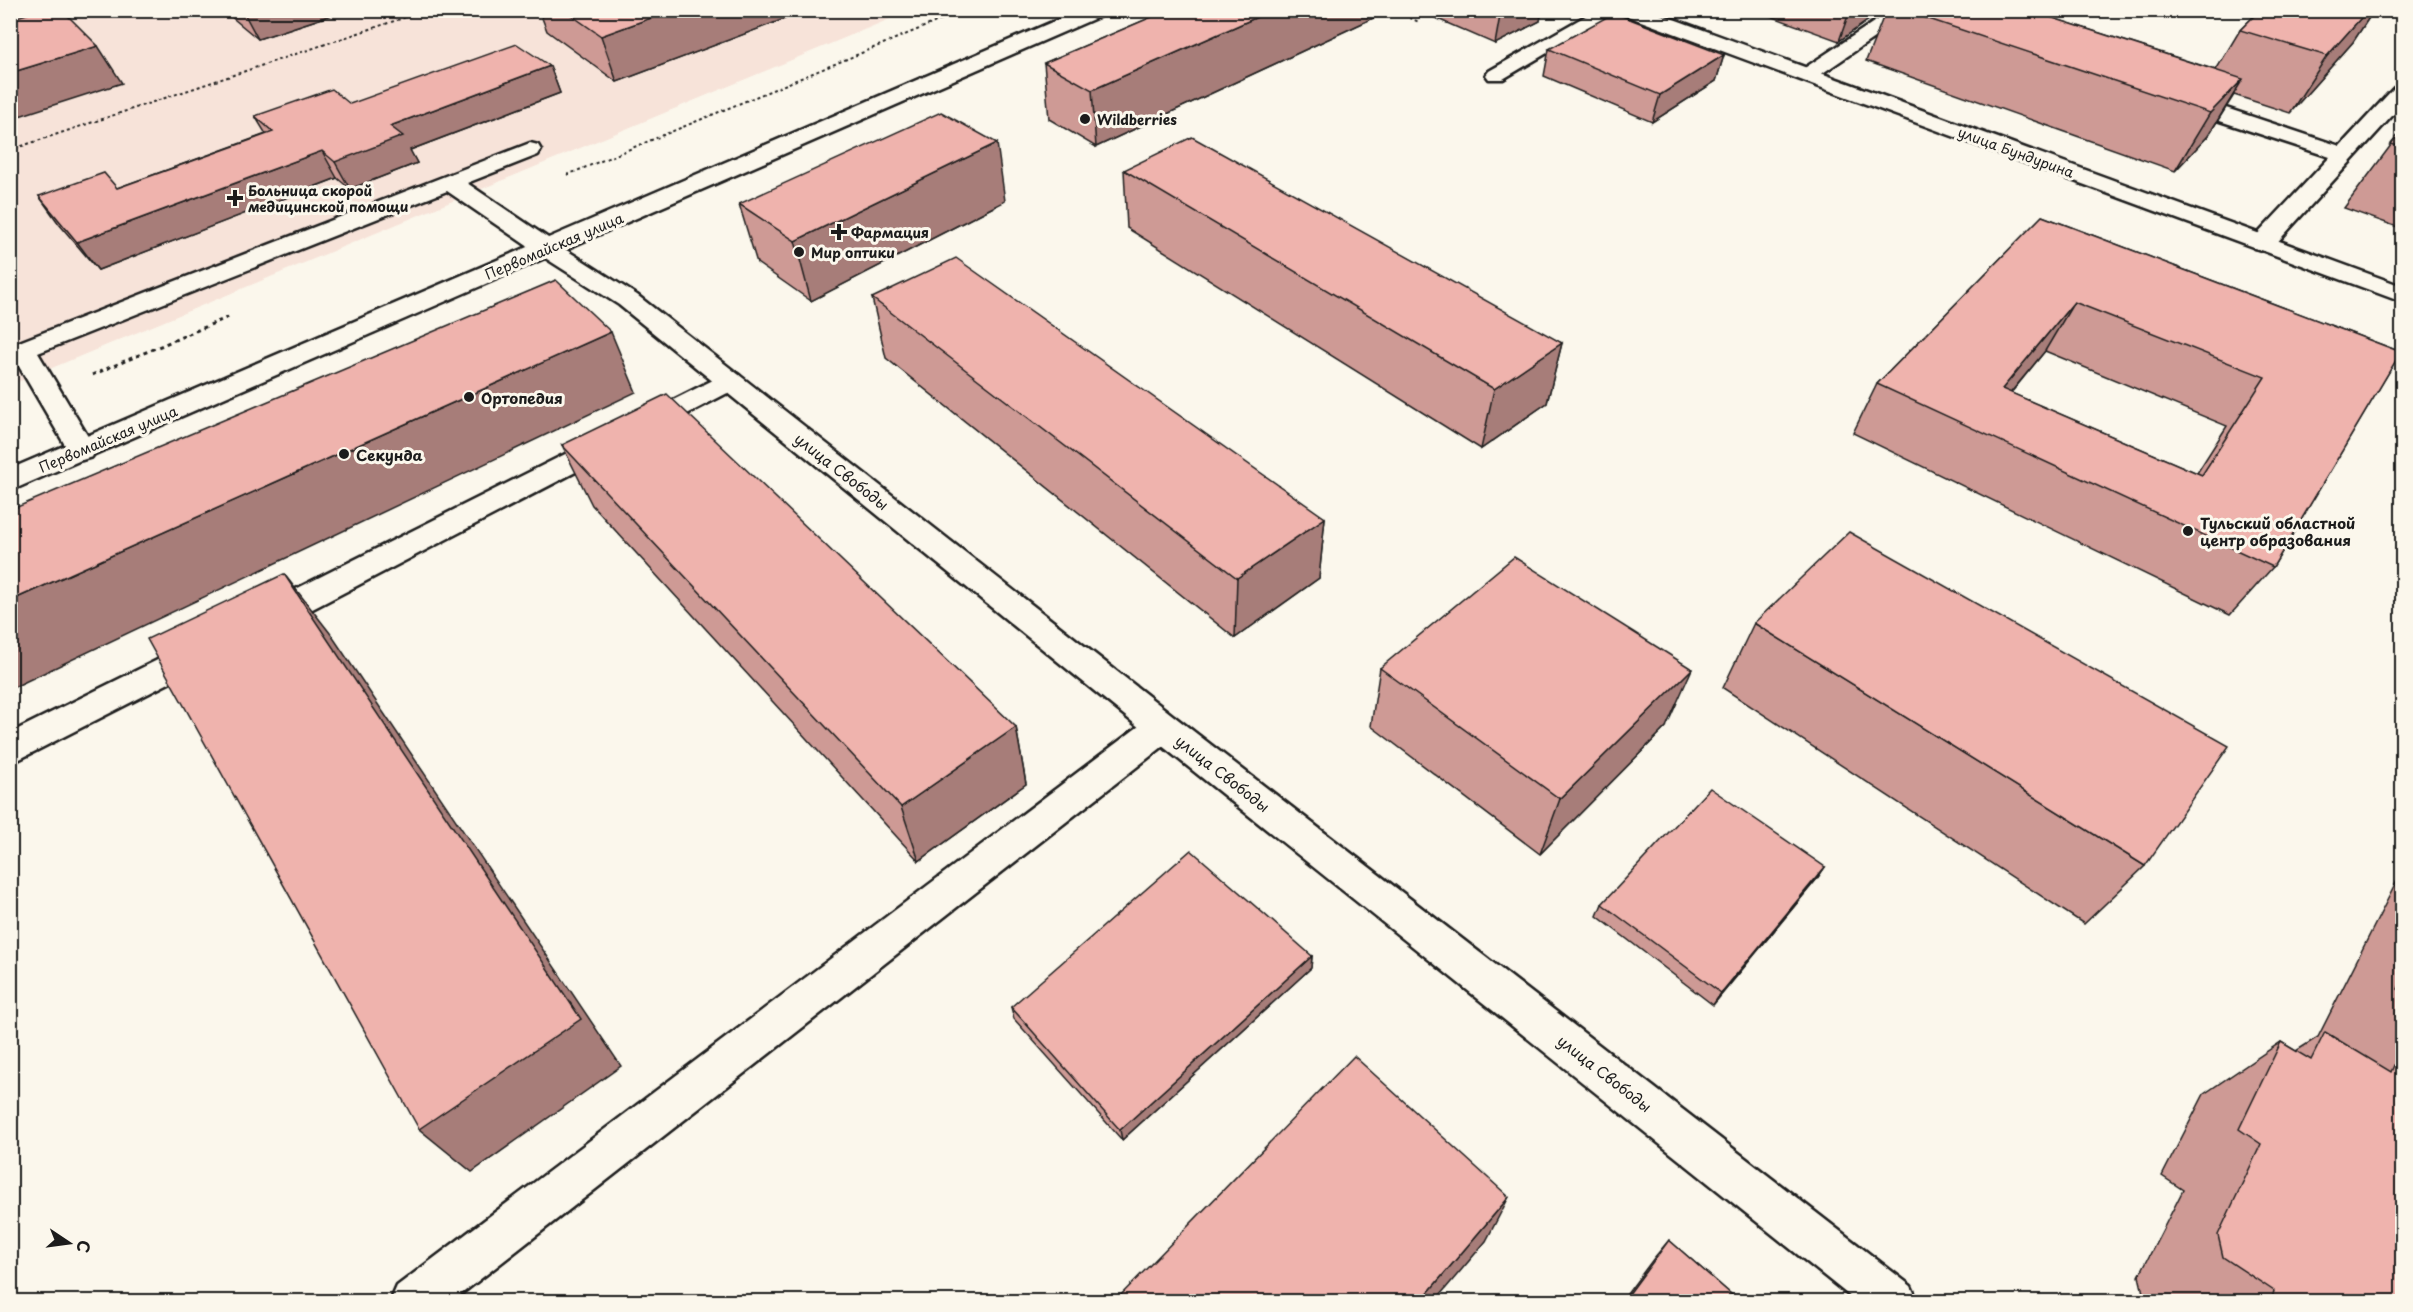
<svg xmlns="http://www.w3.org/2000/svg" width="2413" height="1312" font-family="'Playpen Sans',sans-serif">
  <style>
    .built { fill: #f7e3d9 }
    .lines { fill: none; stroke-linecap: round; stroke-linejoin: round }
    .service-casing { stroke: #1c1c1c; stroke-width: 5 }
    .minor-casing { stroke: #1c1c1c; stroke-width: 5 }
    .secondary-casing { stroke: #1c1c1c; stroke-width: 5 }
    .path-far1 { stroke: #1c1c1c; stroke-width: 2; stroke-dasharray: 3 3; stroke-linecap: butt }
    .path { stroke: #1c1c1c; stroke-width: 3; stroke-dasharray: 4 4; stroke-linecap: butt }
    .service { fill: #fbf7ec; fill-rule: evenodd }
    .minor { fill: #fbf7ec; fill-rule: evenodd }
    .secondary { fill: #fbf7ec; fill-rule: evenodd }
    .wall { fill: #ce9a95; stroke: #1c1c1c; stroke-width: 1.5; fill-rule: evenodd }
    .shaded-wall { fill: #a77d79; stroke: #1c1c1c; stroke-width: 1.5 }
    .building { fill: #efb3ad; stroke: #1c1c1c; stroke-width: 1.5; fill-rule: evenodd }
    .poi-dot { fill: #1c1c1c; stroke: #fbf7ec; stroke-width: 2 }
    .labels { text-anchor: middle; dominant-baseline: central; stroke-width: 6; stroke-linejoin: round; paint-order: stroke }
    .far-poi-label { font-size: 14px; font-weight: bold; fill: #1c1c1c; stroke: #fbf7ec; text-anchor: start }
    .far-street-label { font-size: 14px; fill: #1c1c1c; stroke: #fbf7ec }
    .poi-label { font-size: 15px; font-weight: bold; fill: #1c1c1c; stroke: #fbf7ec; text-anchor: start }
    .street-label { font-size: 15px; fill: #1c1c1c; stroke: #fbf7ec }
  </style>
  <rect width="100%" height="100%" fill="#fbf7ec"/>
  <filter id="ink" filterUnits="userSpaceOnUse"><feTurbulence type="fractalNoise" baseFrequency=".0167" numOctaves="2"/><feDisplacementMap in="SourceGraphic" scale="12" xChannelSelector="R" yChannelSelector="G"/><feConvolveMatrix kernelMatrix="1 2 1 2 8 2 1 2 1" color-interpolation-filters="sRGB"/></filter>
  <g filter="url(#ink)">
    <polygon class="built" points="11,11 909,11 11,385"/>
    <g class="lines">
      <defs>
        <g id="service">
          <polygon points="1596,10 1620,10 1503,79 1489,79 1486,75 1489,71"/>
          <polygon points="1892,10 1915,10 1814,79 1800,79 1797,75 1800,71"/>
          <polygon points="2402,87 2402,105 2272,248 2263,250 2254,248 2251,243 2254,238 2330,157 2171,105 2168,100 2171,95 2187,95 2340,146 2394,88"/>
          <polygon points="530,143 538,145 541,150 538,155 467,183 557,244 560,249 557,254 548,256 539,254 447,191 38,353 96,450 92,457 82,460 72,457 10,351 14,344"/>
          <polygon points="729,372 739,375 743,381 739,387 274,629 263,632 252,629 247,620 252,611"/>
          <polygon points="204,637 216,641 220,650 216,659 10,764 10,733"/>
          <polygon points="1163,713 1175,717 1180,727 1175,737 451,1302 390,1302 397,1286 1151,717"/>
        </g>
        <g id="minor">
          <polygon points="1620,10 1649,10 2402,286 2402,302 1622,14"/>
          <polygon points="548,242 557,244 637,295 1175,717 1911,1286 1918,1302 1857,1302 1151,737 619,305 539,254 536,249 539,244"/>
        </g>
        <polygon id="secondary" points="1080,10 1107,10 1105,14 10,491 10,469"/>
      </defs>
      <use href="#service" class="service-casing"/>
      <use href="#minor" class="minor-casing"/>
      <use href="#secondary" class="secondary-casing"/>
      <g class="path-far1">
        <polyline points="1393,10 1419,22"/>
        <polyline points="10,150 427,10"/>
        <polyline points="567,175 965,10"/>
      </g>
      <polyline class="path" points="92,375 231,316"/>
      <use href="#service" class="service"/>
      <use href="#minor" class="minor"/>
      <use href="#secondary" class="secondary"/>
    </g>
    <g class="wall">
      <polygon points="223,10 347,10 258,39"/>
      <polygon points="539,10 808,10 617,82 547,31"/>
      <polygon points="1168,10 1384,10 1384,13 1096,147 1049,119 1044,63"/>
      <polygon points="1417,10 1542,10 1540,21 1495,44"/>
      <polygon points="1754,10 1878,10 1877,14 1839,41"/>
      <polygon points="1886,10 2028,10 2216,70 2240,30 2260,10 2374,10 2353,42 2290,113 2234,95 2208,136 2175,171 1866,61"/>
      <polygon points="1549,49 1724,55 1716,81 1652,122 1544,76"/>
      <polygon points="550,66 560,93 410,150 417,163 350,189 337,178 98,270 59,224 39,196 117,188 266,134 255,116 350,104"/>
      <polygon points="2403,129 2403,229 2344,208"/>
      <polygon points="1124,170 1562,343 1547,403 1481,449 1127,228"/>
      <polygon points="1005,201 811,301 757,263 739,204"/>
      <path d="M 2042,216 L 2401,352 L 2273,567 L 2230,615 L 1853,433 L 1877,384 ZM 2045,351 L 2227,426 L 2197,473 L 2011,393 Z"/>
      <polygon points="872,298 1325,518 1319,578 1235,638 886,358"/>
      <polygon points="562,445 1016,727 1026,784 919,861 592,505"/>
      <polygon points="1754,623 2145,866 2084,924 1723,688"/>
      <polygon points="1380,668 1666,727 1540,854 1371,726"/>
      <polygon points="1825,867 1816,880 1713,1005 1597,916 1602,904"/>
      <polygon points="2403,869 2403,1302 2151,1302 2144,1297 2139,1276 2183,1190 2162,1176 2204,1094 2281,1042 2296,1051 2318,1037"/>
      <polygon points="1312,956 1311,968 1122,1140 1014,1019 1011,1007"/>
      <polygon points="1669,1240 1740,1302 1621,1302 1654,1258"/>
    </g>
    <g class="shaded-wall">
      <polygon points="253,10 347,10 258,39 244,13"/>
      <polygon points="673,10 808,10 617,82 601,36"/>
      <polygon points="1273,10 1384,10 1384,13 1096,147 1092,90"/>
      <polygon points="1501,10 1542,10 1540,21 1495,44"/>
      <polygon points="1850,10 1878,10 1877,14 1839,41"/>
      <polygon points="2368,10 2374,10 2353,42 2290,113 2327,56"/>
      <polygon points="98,46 122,83 10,119 10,73"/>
      <polygon points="1724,55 1716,81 1652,122 1660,95"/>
      <polygon points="550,66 560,93 410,150 417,163 350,189 335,162 390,126"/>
      <polygon points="2243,79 2208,136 2175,171 2210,113"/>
      <polygon points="997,143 1005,201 811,301 795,241"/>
      <polygon points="322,151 337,178 98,270 77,242"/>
      <polygon points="2074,302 2045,351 1979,431 2002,389"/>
      <polygon points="611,332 636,392 10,689 10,601"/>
      <polygon points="1562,343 1547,403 1481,449 1494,389"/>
      <polygon points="1325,518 1319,578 1235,638 1237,578"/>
      <polygon points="284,574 330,633 621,1066 472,1172 419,1129"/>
      <polygon points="1692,669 1666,727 1540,854 1560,799"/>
      <polygon points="1016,727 1026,784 919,861 901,807"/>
      <polygon points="1825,867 1816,880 1713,1005 1721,993"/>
      <polygon points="1312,956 1311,968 1122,1140 1120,1130"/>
      <polygon points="1509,1197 1486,1241 1434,1302 1420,1302"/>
    </g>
    <g class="building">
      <polygon points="40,10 62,10 98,46 10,73 10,19"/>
      <polygon points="240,10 253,10 244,13"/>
      <polygon points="564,10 673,10 601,36"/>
      <polygon points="1168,10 1273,10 1092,90 1044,63"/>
      <polygon points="1902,10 2028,10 2243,79 2210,113"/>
      <polygon points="2260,10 2368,10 2327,56 2240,30"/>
      <polygon points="1614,13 1724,55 1660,95 1549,49"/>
      <polygon points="517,44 550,66 390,126 403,136 335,162 322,151 77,242 39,196 104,173 117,188 273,132 255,116 332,89 350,104"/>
      <polygon points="941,112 997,143 795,241 739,204"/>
      <polygon points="2403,129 2403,147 2391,144"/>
      <polygon points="1192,137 1562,343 1494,389 1124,170"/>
      <path d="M 2042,216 L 2401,352 L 2273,567 L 1877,384 ZM 2074,302 L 2265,377 L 2202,475 L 2002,389 Z"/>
      <polygon points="956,258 1325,518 1237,578 872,298"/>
      <polygon points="556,280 611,332 10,601 10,510"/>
      <polygon points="667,394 1016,727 901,807 562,445"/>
      <polygon points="1849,532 2229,746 2145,866 1754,623"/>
      <polygon points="1514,557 1692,669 1560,799 1380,668"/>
      <polygon points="284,574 581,1019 419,1129 147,639"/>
      <polygon points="1710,788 1825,867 1721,993 1602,904"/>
      <polygon points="1191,850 1312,956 1120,1130 1011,1007"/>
      <polygon points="2403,978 2403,993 2398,989"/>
      <polygon points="2325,1032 2391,1072 2403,1045 2403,1302 2271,1302 2274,1291 2223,1257 2218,1235 2261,1144 2239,1129 2281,1042 2311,1060"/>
      <polygon points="1354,1056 1509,1197 1420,1302 1114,1302"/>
      <polygon points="1669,1240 1740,1302 1623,1302"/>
    </g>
  </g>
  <g class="poi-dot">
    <circle cx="1085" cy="119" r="6"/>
    <path d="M232 189h6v6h6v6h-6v6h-6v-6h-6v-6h6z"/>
    <path d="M836 223h6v6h6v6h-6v6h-6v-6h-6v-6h6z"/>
    <circle cx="799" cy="252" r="6"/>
    <circle cx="469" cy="397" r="6"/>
    <circle cx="344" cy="454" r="6"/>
    <circle cx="2188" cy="531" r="6"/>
  </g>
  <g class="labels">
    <g class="far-poi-label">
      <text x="1097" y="119">Wildberries</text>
      <text x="248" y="190">Больница скорой<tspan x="248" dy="16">медицинской помощи</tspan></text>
      <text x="851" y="232">Фармация</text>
      <text x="811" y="252">Мир оптики</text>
    </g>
    <g class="far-street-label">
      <text transform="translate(2016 152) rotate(20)">улица Бундурина</text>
      <text transform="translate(554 246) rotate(-23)">Первомайская улица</text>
      <text transform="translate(108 439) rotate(-23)">Первомайская улица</text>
    </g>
    <g class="poi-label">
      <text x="481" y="397">Ортопедия</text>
      <text x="356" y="454">Секунда</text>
      <text x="2200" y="522">Тульский областной<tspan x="2200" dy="17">центр образования</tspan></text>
    </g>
    <g class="street-label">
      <text transform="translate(842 471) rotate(38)">улица Свободы</text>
      <text transform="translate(1223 773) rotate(38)">улица Свободы</text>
      <text transform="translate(1605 1073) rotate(38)">улица Свободы</text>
    </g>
  </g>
  <rect width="2413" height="1312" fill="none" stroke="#fbf7ec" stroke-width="36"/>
  <rect x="18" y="18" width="2377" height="1276" fill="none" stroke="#1c1c1c" stroke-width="2" filter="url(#ink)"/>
  <g transform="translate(69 1243) rotate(103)" stroke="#fbf7ec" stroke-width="4.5" paint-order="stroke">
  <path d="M0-4.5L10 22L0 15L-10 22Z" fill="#1c1c1c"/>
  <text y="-9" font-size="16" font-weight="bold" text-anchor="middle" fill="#1c1c1c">С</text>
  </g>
</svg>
